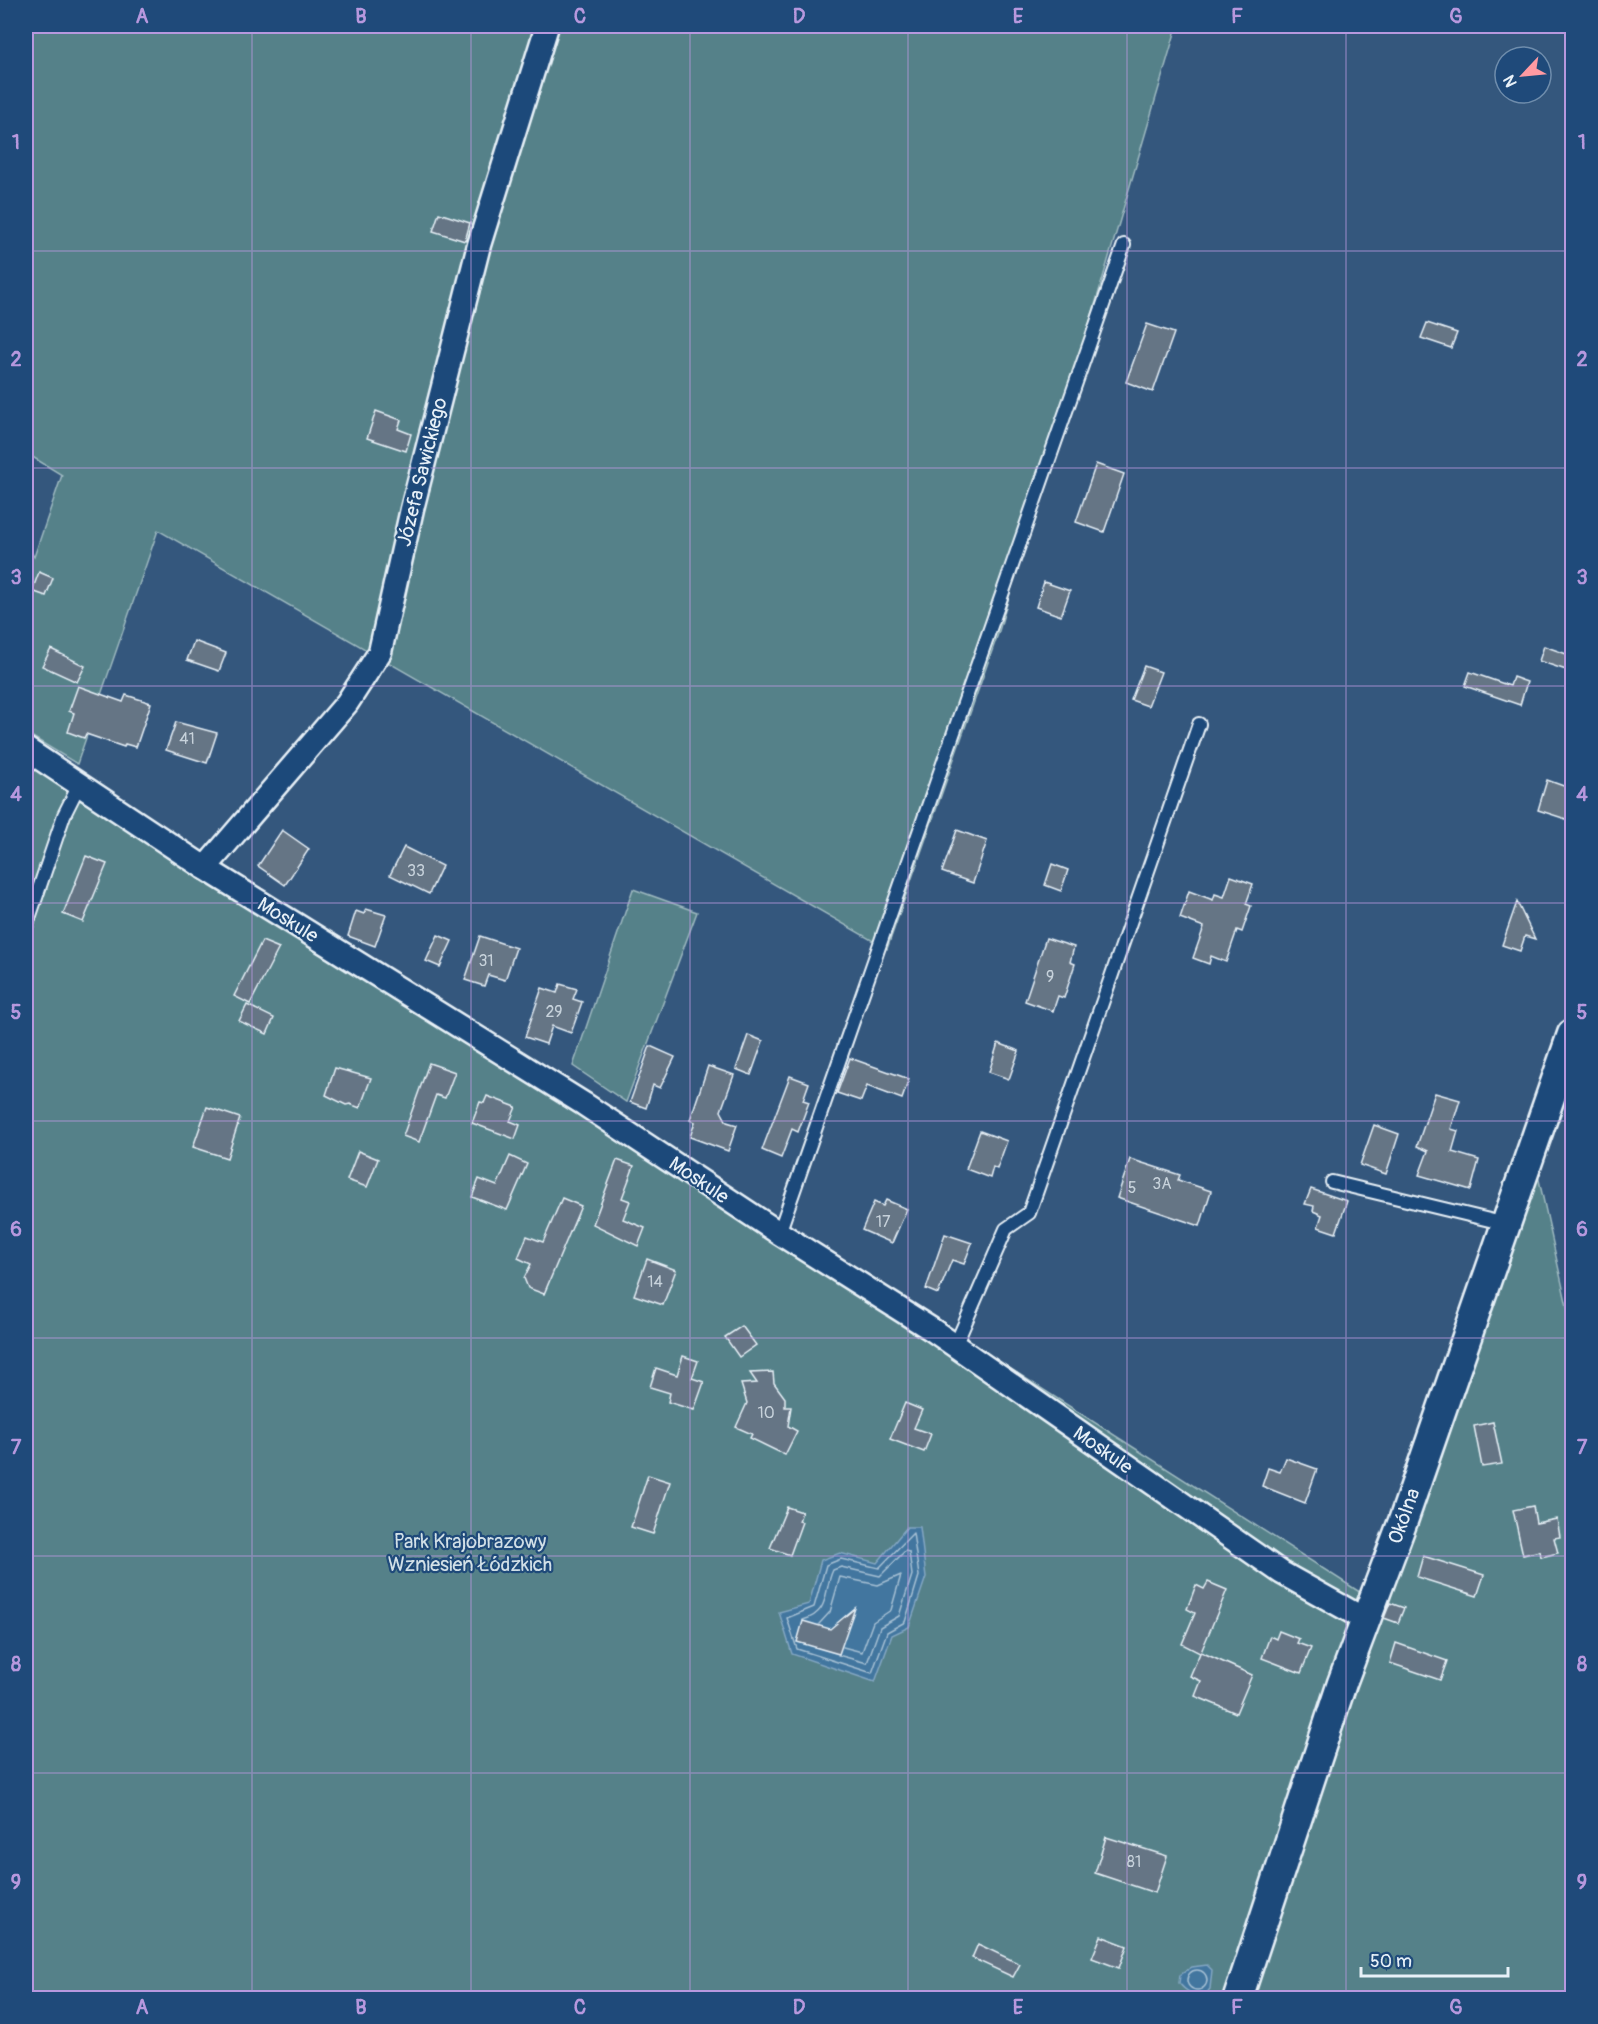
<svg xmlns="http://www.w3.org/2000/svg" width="1598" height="2024" font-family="Pangolin,sans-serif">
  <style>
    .green { fill: #548189; stroke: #9eb9c0; stroke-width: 1.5 }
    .water { fill: #42769f; stroke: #84a7c3; stroke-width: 1.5 }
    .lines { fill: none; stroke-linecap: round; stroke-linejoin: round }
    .shore { stroke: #a6c0d4; stroke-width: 1.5 }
    .building { fill: #657485; stroke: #e8f1f8; stroke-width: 1.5 }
    .service-casing { stroke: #e8f1f8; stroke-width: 16 }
    .minor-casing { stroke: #e8f1f8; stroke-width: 27 }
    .tertiary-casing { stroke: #e8f1f8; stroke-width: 33 }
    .service { stroke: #1f4a7a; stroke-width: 12 }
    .minor { stroke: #1f4a7a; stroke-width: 22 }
    .tertiary { stroke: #1f4a7a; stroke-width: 28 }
    .grid { fill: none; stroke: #b798de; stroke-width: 1.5; stroke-opacity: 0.55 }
    .labels { text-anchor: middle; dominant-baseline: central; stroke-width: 4.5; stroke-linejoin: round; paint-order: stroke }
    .number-label { font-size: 16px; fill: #c7d2db }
    .street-label { font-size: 20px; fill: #e8f1f8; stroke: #1f4a7a }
    .park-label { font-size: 20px; fill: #d2e0e7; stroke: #1f4a7a }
    .neatline { fill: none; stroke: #b798de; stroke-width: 2 }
    .grid-label { font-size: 20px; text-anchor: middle; font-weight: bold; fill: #b798de }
  </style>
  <rect width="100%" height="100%" fill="#34577d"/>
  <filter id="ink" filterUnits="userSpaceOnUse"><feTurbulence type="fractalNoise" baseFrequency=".0167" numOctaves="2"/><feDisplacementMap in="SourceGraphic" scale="12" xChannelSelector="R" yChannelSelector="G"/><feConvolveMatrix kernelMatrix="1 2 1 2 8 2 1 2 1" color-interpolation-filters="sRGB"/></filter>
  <g filter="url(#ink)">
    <g class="green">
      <polygon points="26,26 1177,26 999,631 887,949 158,530 77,764 26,733 26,543 34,557 62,475 26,453"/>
      <polygon points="26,739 1369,1598 1530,1139 1572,1329 1572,1998 26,1998"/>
      <polygon points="633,889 697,912 626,1102 573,1066"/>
    </g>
    <g class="water">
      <polygon points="907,1527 920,1527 926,1577 909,1627 892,1635 875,1682 792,1654 779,1612 809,1604 821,1560 840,1553 877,1563"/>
      <path d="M 1207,1965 L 1212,1970 L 1210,1989 L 1204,1996 C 1193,1995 1186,1992 1179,1983 L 1180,1975 L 1192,1967 Z"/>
    </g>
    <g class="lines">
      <g class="shore">
        <polygon points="913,1533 919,1576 905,1622 887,1632 872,1673 797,1649 787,1618 814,1607 826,1565 841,1559 879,1568"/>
        <path d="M 803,1620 C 831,1612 823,1591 833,1570 L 841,1567 L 880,1576 L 905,1551 L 909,1552 L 912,1575 L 899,1616 L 880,1627 L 867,1663 L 838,1655"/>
        <polyline points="819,1624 830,1612 840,1577 878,1585 901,1575 891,1610 873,1622 862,1652 843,1647"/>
        <circle cx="1197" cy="1980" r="10"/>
      </g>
    </g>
    <g class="building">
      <polygon points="439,213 470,223 465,241 433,231"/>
      <polygon points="1427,323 1457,333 1451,348 1421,338"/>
      <polygon points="1147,324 1174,333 1153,392 1126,382"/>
      <polygon points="376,411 401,420 398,429 411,434 406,451 367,438"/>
      <polygon points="1096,464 1124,474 1104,532 1076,522"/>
      <polygon points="39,572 53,578 46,596 32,591"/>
      <polygon points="1044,582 1070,591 1061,616 1036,607"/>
      <polygon points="194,641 226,653 219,671 187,660"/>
      <polygon points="1544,646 1572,656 1569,671 1539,661"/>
      <polygon points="51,649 85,666 77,682 42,666"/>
      <polygon points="1144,666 1161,672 1148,706 1131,700"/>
      <polygon points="1470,672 1510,686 1513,677 1527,682 1520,705 1465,686"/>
      <polygon points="78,686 123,702 126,695 151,703 136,747 125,744 124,747 86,734 84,738 68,732 74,713 69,711"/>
      <polygon points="176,722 217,733 207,763 166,750"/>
      <polygon points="1547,780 1572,789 1572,821 1538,810"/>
      <polygon points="282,830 309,849 285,885 258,866"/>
      <polygon points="957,830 987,841 973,883 942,872"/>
      <polygon points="404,847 442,866 429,894 390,875"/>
      <polygon points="86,856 107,864 83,922 63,914"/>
      <polygon points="1052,864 1068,870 1061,891 1045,885"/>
      <polygon points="1231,876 1253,884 1246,904 1251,906 1242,932 1237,930 1226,962 1211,956 1209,964 1193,958 1204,927 1180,918 1189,891 1213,900 1215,894 1224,897"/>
      <polygon points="1517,902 1535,939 1525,936 1520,951 1502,945"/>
      <polygon points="366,909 386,915 375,946 348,936 356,911 364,914"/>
      <polygon points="438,935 452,941 440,967 426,961"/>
      <polygon points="480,936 516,948 505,980 488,975 484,986 465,980"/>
      <polygon points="1046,938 1074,947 1070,962 1075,964 1064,998 1058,996 1053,1011 1025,1001"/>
      <polygon points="262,941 279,948 250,1004 234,996"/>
      <polygon points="560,984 577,989 573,999 582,1002 571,1033 552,1026 546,1044 525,1037 542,988 557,993"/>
      <polygon points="247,1005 274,1018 267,1034 239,1021"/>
      <polygon points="748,1035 763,1041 751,1075 736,1069"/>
      <polygon points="998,1043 1019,1051 1009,1079 989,1072"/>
      <polygon points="650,1046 675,1057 660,1088 653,1085 646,1108 630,1102"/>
      <polygon points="850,1058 909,1079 902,1099 867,1086 861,1101 837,1093"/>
      <polygon points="429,1063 455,1072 445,1098 436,1095 419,1142 403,1136"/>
      <polygon points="708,1066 734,1075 721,1111 727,1122 737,1125 728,1151 690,1137 695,1122 690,1120"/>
      <polygon points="335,1068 371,1078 360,1108 350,1104 346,1105 326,1095"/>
      <polygon points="790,1076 809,1083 803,1100 809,1102 798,1132 792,1129 781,1158 762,1150"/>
      <polygon points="1435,1093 1460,1100 1451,1129 1458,1131 1452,1152 1479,1160 1471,1190 1419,1175 1428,1151 1417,1146"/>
      <polygon points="487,1096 516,1107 510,1121 520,1125 515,1139 472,1123 480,1102 484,1103"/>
      <polygon points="207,1107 240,1118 227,1158 193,1147"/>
      <polygon points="1374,1125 1399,1134 1386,1174 1360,1165"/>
      <polygon points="980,1131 1007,1141 997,1169 993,1167 990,1178 966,1169"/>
      <polygon points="358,1151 378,1159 367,1187 347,1180"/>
      <polygon points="510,1156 527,1164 507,1210 472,1197 479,1179 497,1186"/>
      <polygon points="1130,1159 1180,1175 1178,1180 1211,1191 1200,1226 1117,1198"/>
      <polygon points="617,1160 634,1166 622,1198 630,1201 623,1219 645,1228 638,1246 593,1224"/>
      <polygon points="1311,1189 1347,1201 1336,1233 1318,1227 1322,1215 1313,1211 1314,1206 1305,1204"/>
      <polygon points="562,1198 581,1206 544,1294 528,1288 524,1278 531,1264 518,1258 527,1236 543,1242"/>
      <polygon points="886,1200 907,1209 892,1243 862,1230 874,1202 883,1206"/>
      <polygon points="945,1234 972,1243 964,1264 952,1260 938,1294 926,1289"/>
      <polygon points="647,1259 676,1270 663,1305 634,1295"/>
      <polygon points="742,1326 756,1345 739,1357 725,1337"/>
      <polygon points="683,1356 698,1361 692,1378 704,1382 694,1410 668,1402 670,1393 650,1387 656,1368 677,1375"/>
      <polygon points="773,1372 774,1383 785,1398 785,1407 791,1407 788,1426 797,1431 785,1455 750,1438 752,1434 736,1427 747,1403 741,1384 757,1383 750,1373"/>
      <polygon points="905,1403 922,1410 914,1428 931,1434 924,1452 890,1439"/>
      <polygon points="1493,1422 1502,1464 1482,1467 1474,1426"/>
      <polygon points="1286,1458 1317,1469 1305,1503 1262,1486 1268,1468 1280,1472"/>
      <polygon points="648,1475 670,1482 653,1534 631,1527"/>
      <polygon points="1533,1506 1536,1523 1557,1519 1560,1537 1554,1538 1558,1553 1541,1557 1540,1551 1523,1555 1513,1510"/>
      <polygon points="787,1507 802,1512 799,1521 802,1522 790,1555 770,1548"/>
      <polygon points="1423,1556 1484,1575 1477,1596 1417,1577"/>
      <polygon points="1208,1582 1227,1590 1201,1652 1252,1675 1236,1713 1195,1696 1201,1681 1190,1676 1200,1653 1182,1644 1195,1613 1187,1609 1196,1585 1204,1589"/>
      <polygon points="1390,1603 1404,1608 1398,1623 1384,1618"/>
      <polygon points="855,1608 839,1654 797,1642 803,1621 830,1629"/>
      <polygon points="1279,1631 1299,1639 1297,1643 1311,1648 1301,1673 1262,1658 1270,1636 1276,1639"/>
      <polygon points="1396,1643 1447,1661 1440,1680 1390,1663"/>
      <polygon points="1106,1837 1167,1856 1155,1893 1095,1873"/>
      <polygon points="1101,1936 1127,1946 1119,1968 1092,1958"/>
      <polygon points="978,1944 1020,1964 1013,1977 972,1958"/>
    </g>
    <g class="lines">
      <defs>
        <g id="service">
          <polyline points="26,927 64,815 79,785"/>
          <polyline points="1332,1182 1506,1224"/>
          <polyline points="779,1233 1124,245"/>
          <polyline points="955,1346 1006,1229 1029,1213 1034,1199 1199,724"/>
        </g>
        <g id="minor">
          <polyline points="26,749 205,868 584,1104 779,1233 931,1329 1282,1573 1366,1620"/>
          <polyline points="205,868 347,703 380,652 412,509 479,245 547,26"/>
        </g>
        <polyline id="tertiary" points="1238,1998 1342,1683 1403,1521 1572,1034"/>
      </defs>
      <use href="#service" class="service-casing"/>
      <use href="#minor" class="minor-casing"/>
      <use href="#tertiary" class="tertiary-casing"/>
      <use href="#service" class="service"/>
      <use href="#minor" class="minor"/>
      <use href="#tertiary" class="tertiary"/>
    </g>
  </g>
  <path class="grid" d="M 252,26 L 252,1998M 471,26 L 471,1998M 690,26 L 690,1998M 908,26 L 908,1998M 1127,26 L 1127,1998M 1346,26 L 1346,1998M 26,251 L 1572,251M 26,468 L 1572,468M 26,686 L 1572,686M 26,903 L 1572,903M 26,1121 L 1572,1121M 26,1338 L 1572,1338M 26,1556 L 1572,1556M 26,1773 L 1572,1773"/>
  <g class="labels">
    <g class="number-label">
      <text x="187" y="739">41</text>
      <text x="416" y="871">33</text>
      <text x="486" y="961">31</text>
      <text x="1050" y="977">9</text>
      <text x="554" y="1012">29</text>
      <text x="1162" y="1184">3A</text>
      <text x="1132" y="1188">5</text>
      <text x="883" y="1222">17</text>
      <text x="655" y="1282">14</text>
      <text x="766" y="1413">10</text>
      <text x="1134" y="1862">81</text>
    </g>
    <g class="street-label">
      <text transform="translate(422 472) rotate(-76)">Józefa Sawickiego</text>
      <text transform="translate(288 920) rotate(32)">Moskule</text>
      <text transform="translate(699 1180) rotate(34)">Moskule</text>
      <text transform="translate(1103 1450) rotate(35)">Moskule</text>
      <text transform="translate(1404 1516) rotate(-70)">Okólna</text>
    </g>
    <g class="park-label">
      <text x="470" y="1541">Park Krajobrazowy<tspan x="470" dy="23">Wzniesień Łódzkich</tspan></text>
    </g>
  </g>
  <rect width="1598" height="2024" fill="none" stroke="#1f4a7a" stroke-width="66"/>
  <g transform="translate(1523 75) rotate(244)"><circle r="28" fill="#1f4a7a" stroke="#6f8dac" stroke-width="1.5"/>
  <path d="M0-4.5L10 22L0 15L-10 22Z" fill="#ff9aa2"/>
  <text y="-9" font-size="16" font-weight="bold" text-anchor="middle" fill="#e8f1f8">N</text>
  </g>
  <path d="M1361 1967v9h147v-9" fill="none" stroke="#e8f1f8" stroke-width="3"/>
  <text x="1370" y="1967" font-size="18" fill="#e8f1f8" stroke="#1f4a7a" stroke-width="4.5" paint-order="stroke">50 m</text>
  <rect x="33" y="33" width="1532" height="1958" class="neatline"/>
  <g class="grid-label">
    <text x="142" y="23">A</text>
    <text x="361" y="23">B</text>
    <text x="580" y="23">C</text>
    <text x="799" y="23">D</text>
    <text x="1018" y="23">E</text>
    <text x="1237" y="23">F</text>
    <text x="1456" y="23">G</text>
    <text x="16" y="149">1</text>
    <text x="1582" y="149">1</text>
    <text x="16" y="366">2</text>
    <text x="1582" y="366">2</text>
    <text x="16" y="584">3</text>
    <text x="1582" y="584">3</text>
    <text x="16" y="801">4</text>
    <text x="1582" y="801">4</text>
    <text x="16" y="1019">5</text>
    <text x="1582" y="1019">5</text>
    <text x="16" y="1236">6</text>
    <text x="1582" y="1236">6</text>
    <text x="16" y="1454">7</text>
    <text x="1582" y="1454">7</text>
    <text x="16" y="1671">8</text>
    <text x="1582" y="1671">8</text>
    <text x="16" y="1889">9</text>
    <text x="1582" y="1889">9</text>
    <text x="142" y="2014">A</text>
    <text x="361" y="2014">B</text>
    <text x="580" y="2014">C</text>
    <text x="799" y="2014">D</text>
    <text x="1018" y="2014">E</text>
    <text x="1237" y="2014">F</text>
    <text x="1456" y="2014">G</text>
  </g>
</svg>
